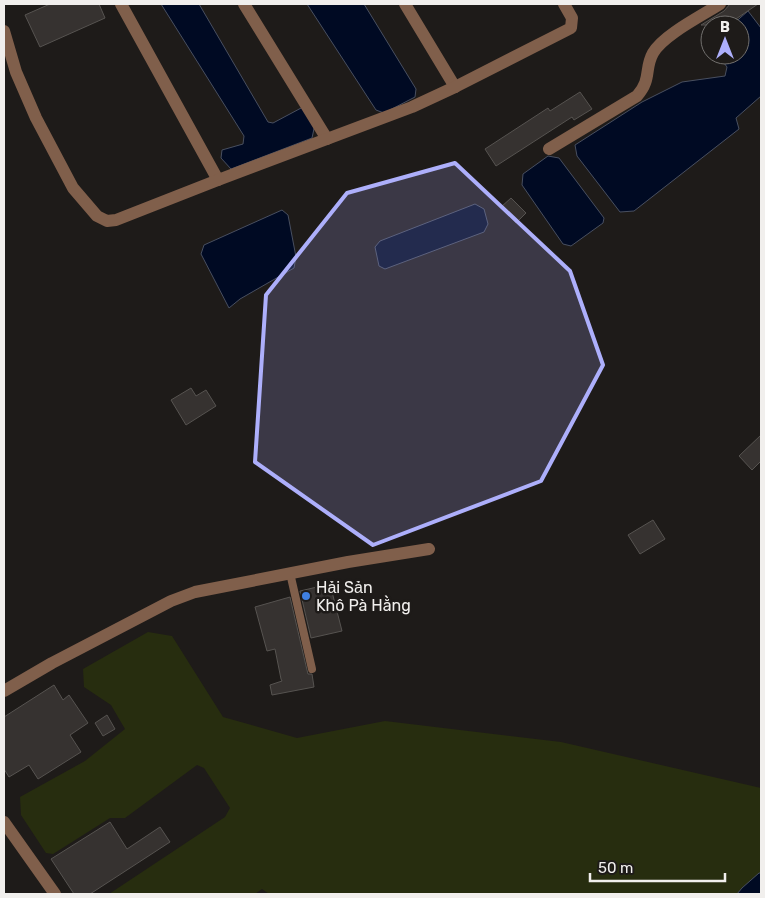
<svg xmlns="http://www.w3.org/2000/svg" width="765" height="898" font-family="Rubik,sans-serif">
  <style>
    .green { fill: #272d0f }
    .water { fill: #000a23; stroke: #484f60 }
    .building { fill: #363230; stroke: #565350 }
    .lines { fill: none; stroke-linecap: round; stroke-linejoin: round }
    .service { stroke: #805f4b; stroke-width: 8 }
    .minor { stroke: #805f4b; stroke-width: 12 }
    .marked { fill: #adaffb; fill-opacity: 0.2; stroke: #adaffb; stroke-width: 4; stroke-linejoin: round }
    .shop-dot { fill: #3f7fe0; stroke: #1e1b19; stroke-width: 2 }
    .labels { text-anchor: middle; dominant-baseline: central; stroke-width: 5; stroke-linejoin: round; paint-order: stroke }
    .poi-label { font-size: 16px; fill: #f1efed; stroke: #1e1b19; text-anchor: start }
  </style>
  <rect width="100%" height="100%" fill="#1e1b19"/>
  <polygon class="green" points="148,632 172,636 223,717 297,738 385,721 561,742 761,788 761,894 269,894 262,889 255,894 109,894 225,817 230,808 204,768 197,765 125,818 110,818 53,854 46,853 21,815 20,797 85,761 125,729 111,705 84,687 83,669"/>
  <g class="water">
    <polygon points="161,4 199,4 268,122 273,123 303,107 315,124 312,138 231,169 221,158 222,150 243,144 244,136"/>
    <polygon points="307,4 364,4 416,89 415,97 384,113 376,110"/>
    <polygon points="748,11 761,28 761,96 736,118 739,129 634,211 620,212 577,156 575,145 642,102 682,82 725,76 727,67 718,55 740,55 740,25 732,25"/>
    <polygon points="548,156 559,158 604,218 603,223 571,246 563,244 522,185 523,174"/>
    <polygon points="475,204 484,209 488,224 484,232 385,269 379,266 375,247 380,241"/>
    <polygon points="282,210 288,215 296,257 294,268 240,299 229,308 201,254 204,245"/>
    <polygon points="759,873 761,873 761,894 737,894 742,888"/>
  </g>
  <g class="building">
    <polygon points="50,4 99,4 105,18 40,47 25,15"/>
    <polygon points="730,4 758,4 727,25 701,25 724,11"/>
    <polygon points="580,92 592,109 574,120 572,117 496,166 485,149 548,108 550,111"/>
    <polygon points="511,198 526,213 516,223 501,207"/>
    <polygon points="191,388 196,396 206,390 216,406 186,425 171,400"/>
    <polygon points="761,435 761,461 752,470 739,456"/>
    <polygon points="653,520 665,539 640,554 628,535"/>
    <polygon points="330,584 342,631 311,638 300,591"/>
    <polygon points="290,597 307,670 308,674 312,674 314,687 272,695 270,685 282,681 281,679 275,649 267,651 255,607"/>
    <polygon points="54,685 63,700 69,695 88,723 70,735 81,752 38,779 29,765 9,777 4,769 4,717"/>
    <polygon points="107,715 115,729 103,736 95,723"/>
    <polygon points="110,822 127,849 160,827 170,842 90,894 74,894 51,859"/>
  </g>
  <g class="lines">
    <polyline class="service" points="290,573 312,669"/>
    <g class="minor">
      <polyline points="121,4 218,180"/>
      <polyline points="244,4 327,139"/>
      <polyline points="405,4 455,87"/>
      <polyline points="4,31 16,72 36,118 73,188 97,216 107,221 116,220 218,180 412,107 455,87 571,28 572,18 564,4"/>
      <path d="M 549,149 L 637,96 C 652,79 644,69 653,53 C 663,35 703,15 720,4"/>
      <polyline points="4,691 52,663 171,601 195,592 348,562 429,549"/>
      <polyline points="4,822 55,894"/>
    </g>
  </g>
  <path class="marked" d="M 455,163 L 570,271 L 603,365 L 541,481 L 373,545 L 255,462 L 266,295 L 347,193 Z"/>
  <circle class="shop-dot" cx="306" cy="596" r="5"/>
  <g class="labels">
    <g class="poi-label">
      <text x="316" y="587">Hải Sản<tspan x="316" dy="18">Khô Pà Hằng</tspan></text>
    </g>
  </g>
  <rect width="765" height="898" fill="none" stroke="#f1efed" stroke-width="10"/>
  <g transform="translate(725 40)"><circle r="24" fill="#1e1b19" stroke="#72706e"/>
  <path d="M0-4L9 19L0 12L-9 19Z" fill="#adaffb"/>
  <text y="-8" font-size="14" font-weight="bold" text-anchor="middle" fill="#f1efed">B</text>
  </g>
  <path d="M590 873v8h135v-8" fill="none" stroke="#f1efed" stroke-width="2.5"/>
  <text x="598" y="873" font-size="15" fill="#f1efed" stroke="#1e1b19" stroke-width="4" paint-order="stroke">50 m</text>
</svg>
